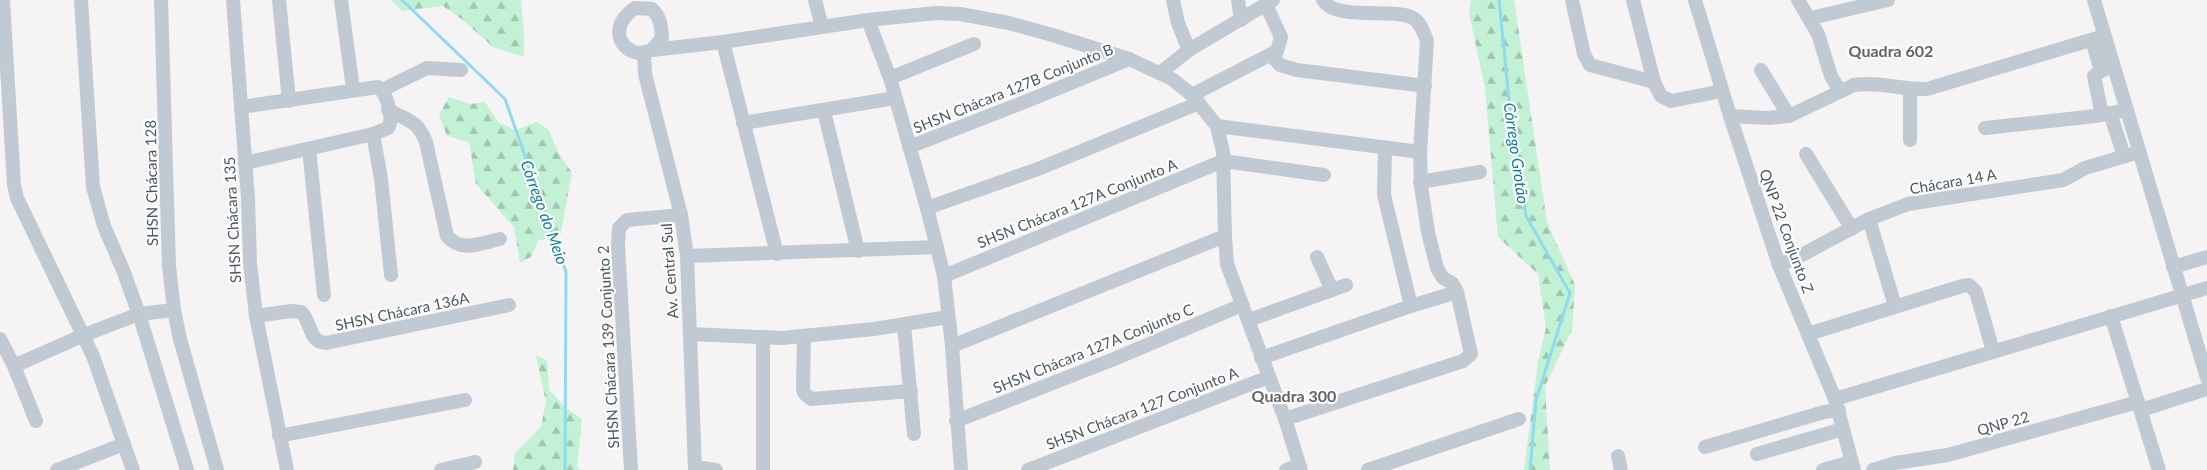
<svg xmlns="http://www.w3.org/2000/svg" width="2207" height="470" font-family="Lato,sans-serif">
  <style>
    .forest { fill: url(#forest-firs) }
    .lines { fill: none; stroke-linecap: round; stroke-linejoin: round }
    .stream { stroke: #90daee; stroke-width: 3 }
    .minor { stroke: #c1cad2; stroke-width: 14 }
    .labels { text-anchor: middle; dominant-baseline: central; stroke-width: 4.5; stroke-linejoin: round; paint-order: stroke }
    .street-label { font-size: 15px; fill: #4a5661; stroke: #fff }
    .neighbourhood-label { font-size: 16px; font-weight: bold; fill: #5f6368; stroke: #fff }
    .water-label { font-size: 16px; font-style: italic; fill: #0c7c9b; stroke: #fff }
  </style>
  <defs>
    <pattern id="forest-firs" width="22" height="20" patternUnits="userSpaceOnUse" patternTransform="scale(1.25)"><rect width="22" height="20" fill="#c3f1d5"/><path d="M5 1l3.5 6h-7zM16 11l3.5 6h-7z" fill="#a0c6b0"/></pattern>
  </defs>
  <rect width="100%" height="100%" fill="#f5f3f3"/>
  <g class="forest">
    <polygon points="391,0 521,0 524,36 524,57 493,47 463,20 443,6 402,11"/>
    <polygon points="1471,0 1514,0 1547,222 1575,285 1572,330 1545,386 1550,470 1524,470 1538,362 1546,328 1538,274 1498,237 1485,88 1469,13"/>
    <polygon points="449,97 470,104 485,102 498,122 515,130 537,122 549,130 558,152 572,173 560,237 538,240 532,256 520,263 514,227 476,184 469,142 447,136 439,115"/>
    <polygon points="536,356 547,360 549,390 566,408 582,419 577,467 580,470 513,470 515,453 541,427 546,402"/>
  </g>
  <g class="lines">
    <g class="stream">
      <polyline points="402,0 505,99 566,272 565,470"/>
      <polyline points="1499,0 1510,110 1526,216 1570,293 1536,400 1530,470"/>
    </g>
    <g class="minor">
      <polyline points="3,0 14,185 17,198 93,356 133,470"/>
      <polyline points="81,0 93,187 104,226 123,270 139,314 187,470"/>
      <polyline points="161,0 169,266 174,310 180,339 217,470"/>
      <polyline points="233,0 248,198 250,263 256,316 287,470"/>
      <polyline points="279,0 289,101"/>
      <polyline points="341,0 353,89"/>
      <polyline points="815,0 822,27"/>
      <polyline points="1173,0 1178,23 1189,50"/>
      <polyline points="1238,0 1241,20"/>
      <polyline points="1572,0 1584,54 1590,65 1654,82"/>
      <polyline points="1633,0 1654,82 1661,96 1671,101 1722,91"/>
      <polyline points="1695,0 1730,116 1779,265 1835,399 1854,470"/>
      <polyline points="1798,0 1818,34 1831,76 1840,91"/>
      <polyline points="2094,0 2207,378"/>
      <path d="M 635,8 L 652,9 C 661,18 661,26 662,38 C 659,42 655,47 651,50 C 631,63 600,32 635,8 Z"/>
      <polyline points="1811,18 1888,0"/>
      <polyline points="868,20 890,78 927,208 944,276 952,346 961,470"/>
      <polyline points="2092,40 2101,71"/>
      <polyline points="723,42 777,254"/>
      <polyline points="652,50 723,42 868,20 936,13 960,14 1009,23 1049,34 1129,59 1172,79 1192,95 1217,126 1223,152 1225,236 1227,264 1285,419 1301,470"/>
      <polyline points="644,52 645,74 681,215 687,256 695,470"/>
      <polyline points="1271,55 1280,65 1297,70 1425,86"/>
      <polyline points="1761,70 1789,116"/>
      <polyline points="1160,73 1189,50 1273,0"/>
      <polyline points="890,78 974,44"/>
      <polyline points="382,90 427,68 461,70"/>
      <polyline points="1910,90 1910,140"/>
      <polyline points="1192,95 1277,51 1281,37 1266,5"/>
      <path d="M 241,107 L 378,87 C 387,93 394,119 388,128 L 373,134 L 245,163"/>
      <path d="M 388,110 C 408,120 418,121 426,142 L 447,236 C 461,253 481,243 500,239"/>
      <polyline points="824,111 858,251"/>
      <polyline points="2110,113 2124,156"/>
      <polyline points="2102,115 2094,76 2101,71 2113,65"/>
      <path d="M 1730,116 L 1769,118 L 1789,116 L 1854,85 C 1878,81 1902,90 1927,89 L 2104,36"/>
      <polyline points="743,123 895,98"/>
      <polyline points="1217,126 1420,152"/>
      <polyline points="1985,128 2096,116 2127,110"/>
      <polyline points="373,134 381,179 391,275"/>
      <polyline points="909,147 1032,99 1129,59"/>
      <polyline points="1385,148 1384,195 1411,306"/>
      <polyline points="309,149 324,295"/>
      <polyline points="1806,154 1852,229"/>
      <polyline points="1420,182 1480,172"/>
      <polyline points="927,208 1038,169 1199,103"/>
      <polyline points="1869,219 1895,306"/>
      <polyline points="687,256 937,247"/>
      <polyline points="1317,257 1332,290"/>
      <polyline points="1779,265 1798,257 1869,219 1908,204 2063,180 2085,168 2139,152"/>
      <polyline points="2173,267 2207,257"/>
      <polyline points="944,276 1223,161 1324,175"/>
      <path d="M 256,316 L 291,311 L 301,312 C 312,322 308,342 326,343 L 509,305"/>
      <polyline points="2111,316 2159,470"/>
      <polyline points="1249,320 1346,285"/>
      <polyline points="904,325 914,434"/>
      <polyline points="690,334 782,338 874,329 948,317"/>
      <polyline points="1808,334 1962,286 1969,285 1976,292 1993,351"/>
      <polyline points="804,336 803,388 804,393 811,399 911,391"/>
      <polyline points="0,339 14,366 36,421"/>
      <polyline points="952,346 1225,236"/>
      <polyline points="1261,358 1411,306 1457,292"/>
      <polyline points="14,366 84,335 139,314 174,310"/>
      <polyline points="1835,399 2207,288"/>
      <polyline points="2141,410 2207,389"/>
      <path d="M 1285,419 L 1463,361 L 1471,354 L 1457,292 L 1452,283 L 1443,278 L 1437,268 L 1428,232 L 1421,186 L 1420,152 L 1427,41 C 1424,33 1421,23 1413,18 C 1395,7 1337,22 1323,0"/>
      <polyline points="956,421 1114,359 1242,305"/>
      <polyline points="279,436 465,400"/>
      <polyline points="1705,447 1824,412 1839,410"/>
      <polyline points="1757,454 1843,429"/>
      <polyline points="1618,456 1621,470"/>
      <polyline points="695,467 716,470"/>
      <polyline points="57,470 124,444"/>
      <polyline points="441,470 475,462"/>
      <polyline points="631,470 618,245 619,228 627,220 681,215"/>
      <polyline points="763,470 763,337"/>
      <polyline points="1028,470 1269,377"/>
      <polyline points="1286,470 1299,465"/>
      <polyline points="1368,470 1519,419"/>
      <polyline points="1823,470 1851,462"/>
      <polyline points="1873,470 1895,463 1948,455 2138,402"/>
    </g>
  </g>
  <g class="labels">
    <g class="street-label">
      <text transform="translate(1013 88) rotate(-22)">SHSN Chácara 127B Conjunto B</text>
      <text transform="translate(1953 181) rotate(-10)">Chácara 14 A</text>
      <text transform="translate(151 183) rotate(-91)">SHSN Chácara 128</text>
      <text transform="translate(1077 203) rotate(-22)">SHSN Chácara 127A Conjunto A</text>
      <text transform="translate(232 220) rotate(-93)">SHSN Chácara 135</text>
      <text transform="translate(1787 231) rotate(70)">QNP 22 Conjunto Z</text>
      <text transform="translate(669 271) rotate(-94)">Av. Central Sul</text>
      <text transform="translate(402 311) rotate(-12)">SHSN Chácara 136A</text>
      <text transform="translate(608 347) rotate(-93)">SHSN Chácara 139 Conjunto 2</text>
      <text transform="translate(1093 348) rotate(-22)">SHSN Chácara 127A Conjunto C</text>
      <text transform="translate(1142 408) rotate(-21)">SHSN Chácara 127 Conjunto A</text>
      <text transform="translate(2003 423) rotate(-16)">QNP 22</text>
    </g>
    <g class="neighbourhood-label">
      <text x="1891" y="50">Quadra 602</text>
      <text x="1294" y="395">Quadra 300</text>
    </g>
    <g class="water-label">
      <text transform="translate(1517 153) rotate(82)">Córrego Grotão</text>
      <text transform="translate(545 212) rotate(70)">Córrego do Meio</text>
    </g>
  </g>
</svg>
